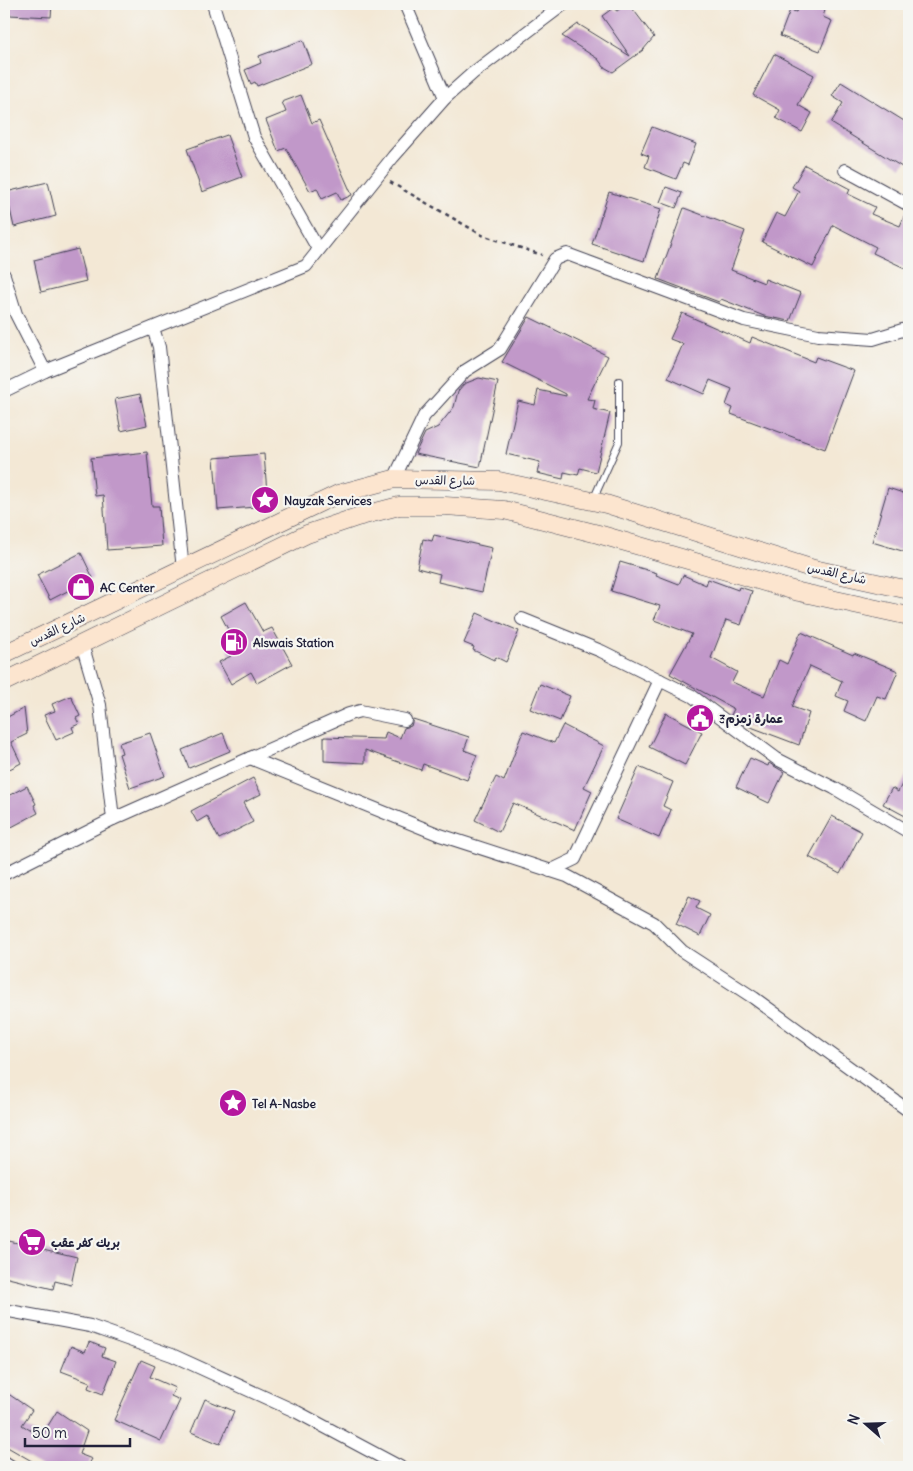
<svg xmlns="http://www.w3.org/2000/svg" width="913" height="1471" font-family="Delius,'Playpen Sans Arabic',sans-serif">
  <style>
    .building { fill: #c198c9 }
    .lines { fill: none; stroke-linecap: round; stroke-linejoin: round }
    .service-casing { stroke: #414052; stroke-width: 8 }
    .minor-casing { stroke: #414052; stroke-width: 14 }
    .secondary-casing { stroke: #414052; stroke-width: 19 }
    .path { stroke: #414052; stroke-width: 2.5; stroke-dasharray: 4 4; stroke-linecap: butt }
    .service { stroke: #fff; stroke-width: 6 }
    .minor { stroke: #fff; stroke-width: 12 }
    .secondary { stroke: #fce5cf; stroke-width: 18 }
    .labels { text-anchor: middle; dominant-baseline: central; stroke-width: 4.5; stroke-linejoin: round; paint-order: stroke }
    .street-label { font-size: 12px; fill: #22223b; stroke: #f6f6f2 }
    .poi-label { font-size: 12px; font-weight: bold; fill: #22223b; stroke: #f6f6f2; text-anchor: start }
  </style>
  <rect width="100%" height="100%" fill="#f6f6f2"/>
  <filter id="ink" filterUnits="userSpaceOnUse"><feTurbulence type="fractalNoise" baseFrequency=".02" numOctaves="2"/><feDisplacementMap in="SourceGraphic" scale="10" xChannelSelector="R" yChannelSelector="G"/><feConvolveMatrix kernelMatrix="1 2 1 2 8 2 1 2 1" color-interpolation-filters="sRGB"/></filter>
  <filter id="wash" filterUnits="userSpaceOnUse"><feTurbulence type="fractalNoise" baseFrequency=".0096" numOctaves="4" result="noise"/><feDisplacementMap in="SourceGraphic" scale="20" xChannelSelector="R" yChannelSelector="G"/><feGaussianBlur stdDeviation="1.12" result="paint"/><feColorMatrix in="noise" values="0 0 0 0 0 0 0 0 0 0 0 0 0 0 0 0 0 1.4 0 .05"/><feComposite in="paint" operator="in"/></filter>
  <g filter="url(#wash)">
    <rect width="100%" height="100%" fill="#f3e8d5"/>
    <g id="blocks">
      <g class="building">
        <polygon points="9,4 52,4 51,17 9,15"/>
        <polygon points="626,4 629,4 654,37 643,50 613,72 604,67 598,59 562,36 578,24 630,56 602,16 613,8 617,11"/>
        <polygon points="800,4 809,4 825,10 823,17 832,21 820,51 780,36 790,10 796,12"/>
        <polygon points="303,40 312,64 257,86 255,82 251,84 245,70 261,63 259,56"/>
        <polygon points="774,54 814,75 798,105 812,113 802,132 776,118 780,110 753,95"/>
        <polygon points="841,82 909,124 909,156 902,167 831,123 843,103 832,96"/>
        <polygon points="301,95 312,123 319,120 352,195 341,200 337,192 322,199 317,188 310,191 286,148 278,151 266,120 286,112 282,102"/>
        <polygon points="652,127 696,144 688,165 683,163 676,179 645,167 649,156 641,153"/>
        <polygon points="227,135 242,177 202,192 187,149"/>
        <polygon points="805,165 850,189 848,194 875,207 871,214 900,226 906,212 909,213 909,270 873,253 876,247 833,225 813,267 762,242 776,213 785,217 799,191 792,187"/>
        <polygon points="48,182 56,216 14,227 6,192"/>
        <polygon points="666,187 682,193 676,208 660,202"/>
        <polygon points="609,192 661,209 644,261 592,244"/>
        <polygon points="684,208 745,231 731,270 764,283 765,279 801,293 790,321 764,316 721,299 719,302 658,279"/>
        <polygon points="78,249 86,281 41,292 34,260"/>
        <polygon points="682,313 750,343 752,337 814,362 816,357 854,371 825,449 731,414 733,408 726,405 732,389 710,380 704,394 668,378 683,344 670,339"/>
        <polygon points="529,317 608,356 587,399 595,400 593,409 610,413 596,472 580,468 578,475 564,472 563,479 537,473 540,462 506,454 518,401 535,405 538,390 566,396 566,394 502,362"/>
        <polygon points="479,378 498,382 480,467 415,454 425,433 438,427 454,407 458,391 464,384"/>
        <polygon points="140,394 147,425 121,431 115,399"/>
        <polygon points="147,452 152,506 159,506 162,546 107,550 103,495 95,496 91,458"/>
        <polygon points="264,454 268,506 218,510 214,458"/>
        <polygon points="888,488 909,495 909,553 872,542"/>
        <polygon points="434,535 492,548 482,592 438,582 440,574 417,568 423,539 432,541"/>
        <polygon points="81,553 93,578 50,600 37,575"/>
        <polygon points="620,562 657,573 656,575 679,584 683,575 706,585 708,579 738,590 739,587 752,591 741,625 726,620 711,658 737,672 732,682 764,696 779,660 787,664 801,632 853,655 854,653 898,671 886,699 877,696 866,721 844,711 848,701 836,696 842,681 810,666 792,707 809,713 799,745 743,724 731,715 734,709 670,674 692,634 654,620 660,606 611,591"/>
        <polygon points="246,602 263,632 272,628 292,664 257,683 251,672 231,684 219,662 231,656 228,651 237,646 221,616"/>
        <polygon points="477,613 519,631 506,662 496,657 494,660 473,650 474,647 464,643"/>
        <polygon points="540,684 570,696 560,721 530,709"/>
        <polygon points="71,696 80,716 76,718 79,724 72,727 74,732 56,740 44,715 55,711 52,704"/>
        <polygon points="24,708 27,734 11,742 21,763 4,772 4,719"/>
        <polygon points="666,713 702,732 685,765 649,747"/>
        <polygon points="413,719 469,737 464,750 477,755 467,780 423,764 421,770 365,750 365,763 324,761 324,737 384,739 386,732 400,738 404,728 411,726"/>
        <polygon points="563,725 604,746 584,787 592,791 575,830 513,803 499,832 475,820 496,777 504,781 523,731 554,743"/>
        <polygon points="150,733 165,776 130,788 119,754 122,753 119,743"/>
        <polygon points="223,733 230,751 189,768 182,750"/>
        <polygon points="750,758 768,766 769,763 784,772 769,803 736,787"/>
        <polygon points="639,767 673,782 663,806 671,810 659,838 616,819"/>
        <polygon points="909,770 909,818 883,804 892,788 898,792"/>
        <polygon points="253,778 261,794 243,803 253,822 219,839 207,816 197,822 191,811"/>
        <polygon points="27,786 36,804 34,805 38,813 4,831 4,798"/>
        <polygon points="832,816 862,832 840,874 809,857"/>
        <polygon points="689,896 700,901 696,908 710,915 700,936 676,924"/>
        <polygon points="9,1241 77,1257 71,1285 55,1281 53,1289 4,1277 4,1265"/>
        <polygon points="89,1342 105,1348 102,1356 116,1361 103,1394 88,1388 90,1382 61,1371 71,1346 85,1352"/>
        <polygon points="141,1360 155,1366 150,1377 175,1388 171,1396 180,1400 161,1441 114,1420"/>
        <polygon points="4,1391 32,1410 22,1425 41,1437 57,1411 87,1431 79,1454 92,1459 87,1467 42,1467 4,1445"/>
        <polygon points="205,1399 234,1411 220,1444 191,1432"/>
      </g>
    </g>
  </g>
  <g filter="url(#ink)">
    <use href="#blocks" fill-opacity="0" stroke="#414052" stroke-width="1"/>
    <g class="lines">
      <defs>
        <polyline id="service" points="593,500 619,442 619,381"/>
        <g id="minor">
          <polyline points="213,4 254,137 318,249"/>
          <polyline points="405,4 445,98"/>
          <polyline points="845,170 909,205"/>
          <polyline points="4,275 16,314 45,371"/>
          <polyline points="153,328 159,347 183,569"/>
          <polyline points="4,391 45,371 306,266 393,157 445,98 473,73 564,4"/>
          <polyline points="394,479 424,416 465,371 500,349 555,259 567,254 744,320 818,335 873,339 909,328"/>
          <polyline points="522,619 601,651 692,696 777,759 834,788 909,832"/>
          <polyline points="82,644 100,705 113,819"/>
          <polyline points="250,758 440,835 567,876 654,923 682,951 754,998 909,1111"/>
          <polyline points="550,871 575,859 660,680"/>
          <polyline points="4,874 113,819 349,714 360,711 405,720"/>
          <polyline points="4,1310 90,1326 172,1355 297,1412 400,1467"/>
          <polyline points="4,1462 12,1467"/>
        </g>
        <g id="secondary">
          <polyline points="4,654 338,494 394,479 499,481 606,504 814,569 909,590"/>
          <polyline points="4,682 307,534 357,517 399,506 445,506 504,510 598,534 799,592 909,616"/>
        </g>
      </defs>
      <use href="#service" class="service-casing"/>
      <use href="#minor" class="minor-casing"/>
      <use href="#secondary" class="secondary-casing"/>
      <polyline class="path" points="390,182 482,235 542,255"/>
      <use href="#service" class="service"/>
      <use href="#minor" class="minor"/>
      <use href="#secondary" class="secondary"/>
    </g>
  </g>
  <defs>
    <symbol id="sight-disc" viewBox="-11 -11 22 22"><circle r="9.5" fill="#b5179e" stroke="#f6f6f2"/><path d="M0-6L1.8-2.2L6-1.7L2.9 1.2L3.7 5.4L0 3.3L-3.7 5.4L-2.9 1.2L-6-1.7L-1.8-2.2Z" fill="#fff"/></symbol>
    <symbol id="shop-disc" viewBox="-11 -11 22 22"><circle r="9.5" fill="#b5179e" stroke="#f6f6f2"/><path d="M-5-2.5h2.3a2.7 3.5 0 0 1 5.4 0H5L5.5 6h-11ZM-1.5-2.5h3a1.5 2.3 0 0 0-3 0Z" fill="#fff"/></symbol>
    <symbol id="fuel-disc" viewBox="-11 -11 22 22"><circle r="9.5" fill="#b5179e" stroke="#f6f6f2"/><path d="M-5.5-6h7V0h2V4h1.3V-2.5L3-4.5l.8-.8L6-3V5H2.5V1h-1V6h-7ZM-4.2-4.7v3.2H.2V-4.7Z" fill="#fff"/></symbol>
    <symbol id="civic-disc" viewBox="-11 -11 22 22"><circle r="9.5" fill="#b5179e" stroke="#f6f6f2"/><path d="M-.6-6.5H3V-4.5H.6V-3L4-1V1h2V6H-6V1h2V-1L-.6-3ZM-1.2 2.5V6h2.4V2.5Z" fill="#fff"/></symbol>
    <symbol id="supermarket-disc" viewBox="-11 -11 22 22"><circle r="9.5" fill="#b5179e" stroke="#f6f6f2"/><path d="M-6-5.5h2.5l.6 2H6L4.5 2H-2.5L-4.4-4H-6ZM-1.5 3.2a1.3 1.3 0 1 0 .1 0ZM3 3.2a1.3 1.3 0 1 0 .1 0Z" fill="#fff"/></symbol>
  </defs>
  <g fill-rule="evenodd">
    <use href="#sight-disc" x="249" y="484" width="32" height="32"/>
    <use href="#shop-disc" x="65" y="571" width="32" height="32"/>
    <use href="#fuel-disc" x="218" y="626" width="32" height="32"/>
    <use href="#civic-disc" x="684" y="702" width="32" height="32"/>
    <use href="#sight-disc" x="217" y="1087" width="32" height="32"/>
    <use href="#supermarket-disc" x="16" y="1226" width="32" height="32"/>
  </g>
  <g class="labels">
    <g class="street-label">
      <text transform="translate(445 480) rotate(1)">شارع القدس</text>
      <text transform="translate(837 573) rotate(13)">شارع القدس</text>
      <text transform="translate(57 629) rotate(-25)">شارع القدس</text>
    </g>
    <g class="poi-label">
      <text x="284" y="500">Nayzak Services</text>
      <text x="100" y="587">AC Center</text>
      <text x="253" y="642">Alswais Station</text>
      <text x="719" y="718">عمارة زمزم3</text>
      <text x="252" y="1103">Tel A-Nasbe</text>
      <text x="51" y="1242">بريك كفر عقب</text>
    </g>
  </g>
  <rect width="913" height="1471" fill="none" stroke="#f6f6f2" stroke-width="20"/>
  <g transform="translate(866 1424) rotate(290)" stroke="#f6f6f2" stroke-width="4" paint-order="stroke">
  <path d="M0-4L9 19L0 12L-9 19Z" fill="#22223b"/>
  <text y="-8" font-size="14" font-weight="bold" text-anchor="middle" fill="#22223b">N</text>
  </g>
  <path d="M25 1438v8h105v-8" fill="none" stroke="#22223b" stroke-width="2.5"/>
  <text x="32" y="1438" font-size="15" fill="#22223b" stroke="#f6f6f2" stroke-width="4" paint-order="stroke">50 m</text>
</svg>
